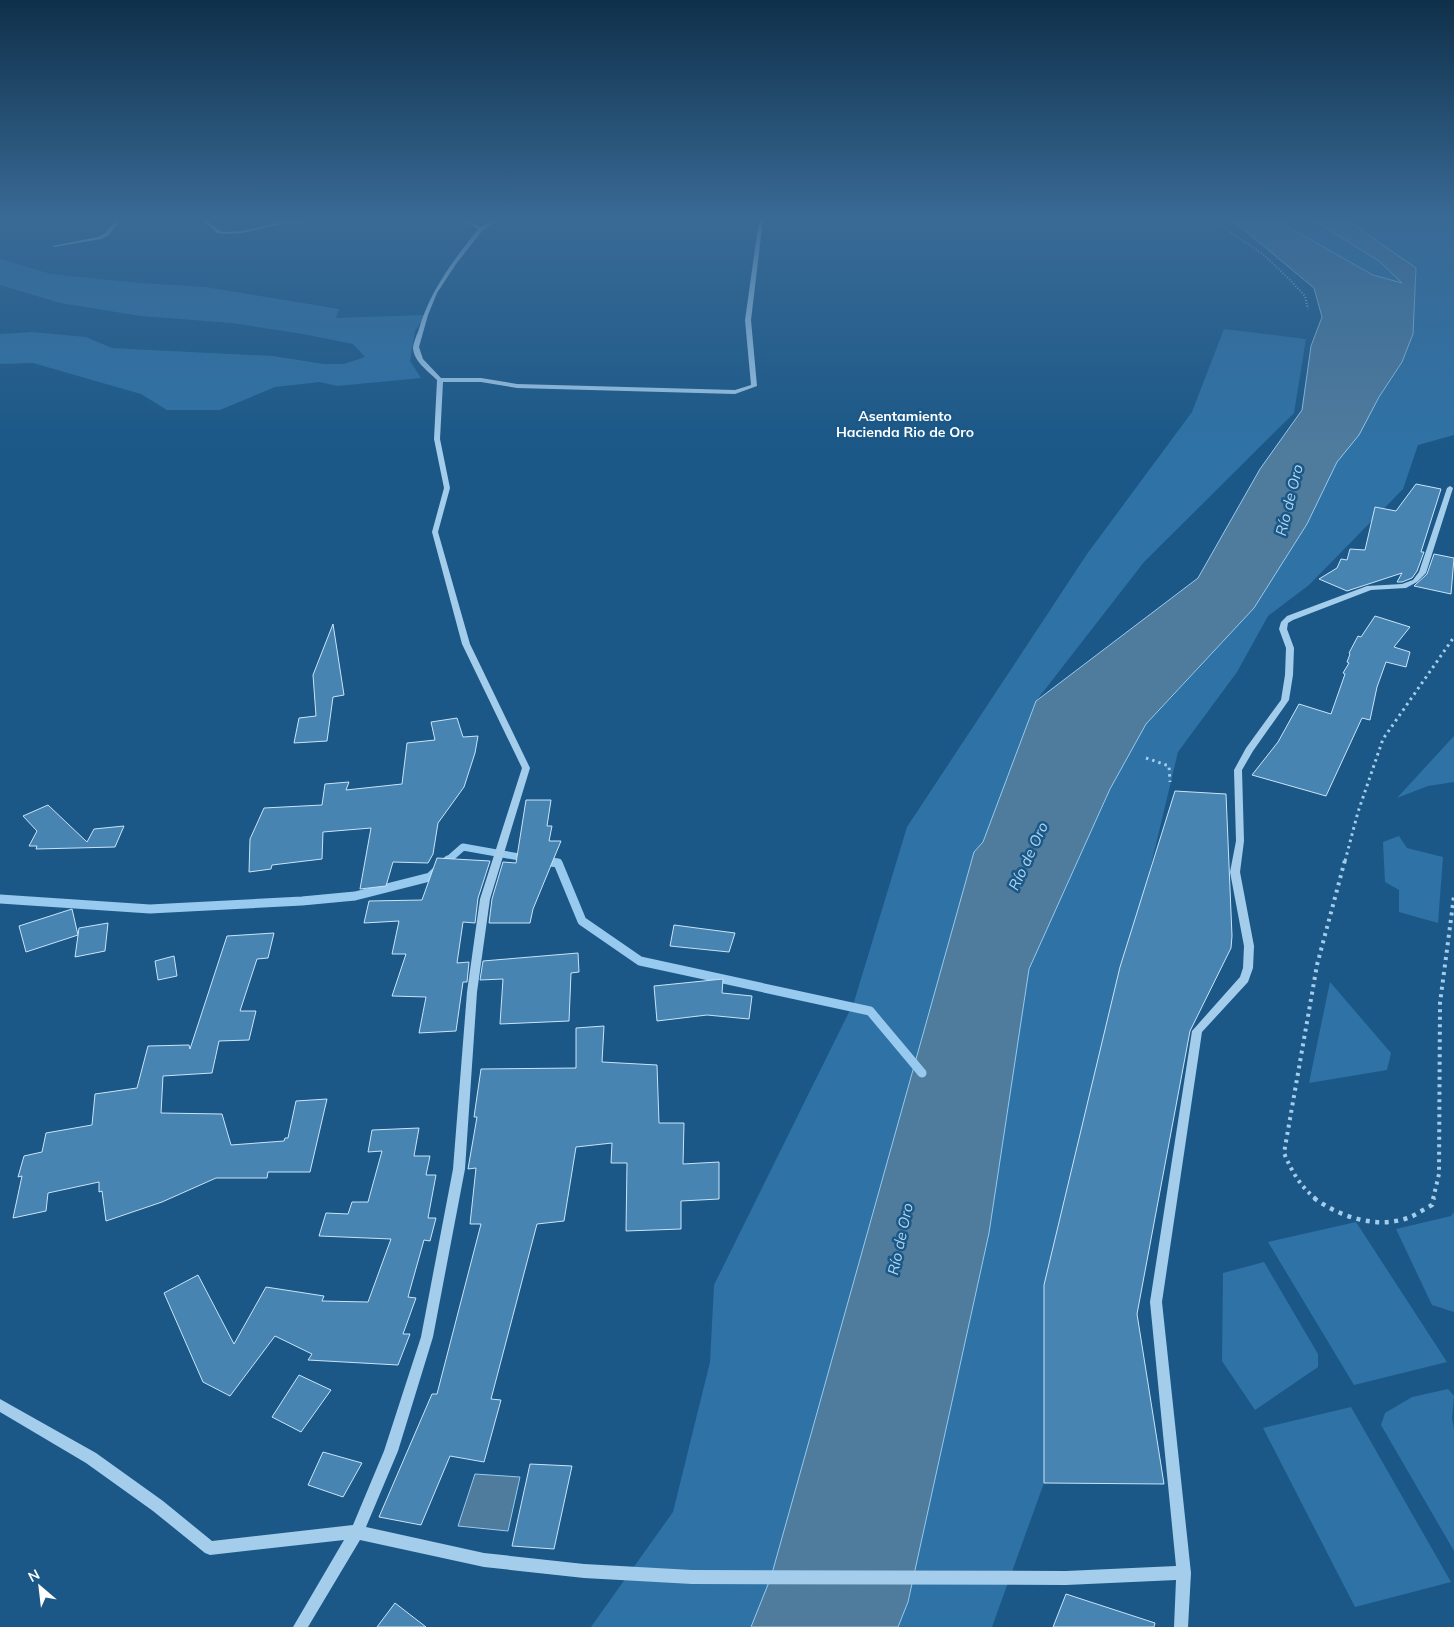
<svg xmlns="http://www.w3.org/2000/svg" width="1454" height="1627" font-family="Mulish,sans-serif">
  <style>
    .green { fill: #2f72a5 }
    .water { fill: #4f7b9d; stroke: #97caee }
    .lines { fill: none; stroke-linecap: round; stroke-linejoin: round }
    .stream-far1 { stroke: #97caee; stroke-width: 7 }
    .stream { stroke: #97caee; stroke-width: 9 }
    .building { fill: #4884b2; stroke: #c9e4f9 }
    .path-far3 { stroke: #a4cdec; stroke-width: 2; stroke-dasharray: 1 2; stroke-linecap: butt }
    .path-far2 { stroke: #a4cdec; stroke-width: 3; stroke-dasharray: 2.5 4; stroke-linecap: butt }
    .path-far1 { stroke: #a4cdec; stroke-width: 4; stroke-dasharray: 3 4.5; stroke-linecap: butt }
    .path { stroke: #a4cdec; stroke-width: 4.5; stroke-dasharray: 4 5.5; stroke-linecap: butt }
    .minor { fill: #a4cdec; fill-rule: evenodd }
    .labels { text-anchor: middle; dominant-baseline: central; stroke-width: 5; stroke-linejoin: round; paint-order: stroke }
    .far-quarter-label { font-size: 14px; font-weight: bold; fill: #fff; stroke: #1b5887 }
    .water-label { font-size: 15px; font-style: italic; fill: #afd7f3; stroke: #1b5887 }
  </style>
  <rect width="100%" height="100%" fill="#1b5887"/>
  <g class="green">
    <polygon points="1276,220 1313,220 1379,261 1403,284 1373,275"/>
    <polygon points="1347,220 1454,220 1454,435 1418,445 1403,489 1309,585 1268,616 1237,672 1178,752 1146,886 1044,1483 992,1627 898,1627 908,1602 989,1233 1029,969 1110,789 1146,724 1254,608 1307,524 1337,462 1359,435 1379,397 1402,362 1413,334 1416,268"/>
    <polygon points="0,259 51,274 139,283 205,287 339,309 336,318 425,315 415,331 410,361 421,378 337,386 320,382 275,387 220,410 167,410 141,394 33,363 0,364 0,334 32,332 86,337 112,348 273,356 324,364 344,364 365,357 353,344 303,334 232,323 141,316 60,303 0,285"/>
    <polygon points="1224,329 1306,339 1294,413 1144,562 1036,701 983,842 974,852 771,1578 751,1627 591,1627 673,1512 710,1362 714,1285 854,1002 907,827 1087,554 1192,412"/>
    <polygon points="1454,736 1454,782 1428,786 1397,798"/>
    <polygon points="1399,836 1407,848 1443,857 1438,923 1399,912 1399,890 1385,882 1383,842"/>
    <polygon points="1330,982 1391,1053 1387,1070 1309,1083"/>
    <polygon points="1454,1212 1454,1312 1432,1305 1396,1229 1451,1216"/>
    <polygon points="1356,1222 1447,1362 1354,1385 1268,1242"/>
    <polygon points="1264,1262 1318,1354 1318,1367 1255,1410 1222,1361 1223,1273"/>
    <polygon points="1448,1389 1454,1396 1452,1418 1454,1429 1454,1551 1381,1425 1385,1413 1412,1397"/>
    <polygon points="1351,1407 1451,1582 1355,1607 1263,1428"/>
  </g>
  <g class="water">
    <polygon points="1232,220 1276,220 1373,275 1402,283 1379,261 1313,220 1347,220 1416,268 1413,334 1402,362 1379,397 1359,435 1337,462 1307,524 1254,608 1146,724 1110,789 1029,969 989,1233 908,1602 898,1627 751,1627 771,1577 974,852 983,842 1036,701 1198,578 1260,469 1302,410 1311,346 1322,317 1314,288"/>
    <polygon points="475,1474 520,1477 508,1531 458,1526"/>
  </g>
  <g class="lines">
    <g class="stream-far1">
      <polyline points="447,861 463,847 525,858"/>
      <polyline points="544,861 547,861"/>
    </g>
    <g class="stream">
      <polyline points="544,861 558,863 582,921 640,961 870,1011 922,1073"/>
      <polyline points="0,899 150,909 302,901 355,896 430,877 448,860"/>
    </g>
  </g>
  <g class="building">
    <polygon points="1416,484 1441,489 1421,552 1424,552 1417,571 1412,578 1402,582 1397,582 1402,573 1347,591 1319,579 1337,568 1341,559 1347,560 1350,549 1365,550 1375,507 1396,511"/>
    <polygon points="1434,554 1454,558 1451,594 1414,586 1427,574"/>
    <polygon points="1375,616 1410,627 1394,647 1410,652 1406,667 1386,662 1377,687 1370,720 1362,718 1326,796 1252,775 1278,742 1299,704 1331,714 1345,674 1343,673 1349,663 1347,662 1350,654 1349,653 1358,636 1361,637"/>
    <polygon points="333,624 344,695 333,697 327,741 294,743 299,718 316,716 313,675"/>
    <polygon points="457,718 463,737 478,736 475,753 464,787 438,823 433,854 428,863 393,862 386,886 360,889 371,828 323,832 322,859 272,865 271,869 249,872 250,839 264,808 322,805 325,784 349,782 346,790 402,784 407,743 435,740 431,722"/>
    <polygon points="1175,791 1226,794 1232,936 1231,948 1190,1031 1137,1314 1164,1484 1044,1483 1044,1285 1120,967"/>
    <polygon points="526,800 551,800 547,826 552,826 549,841 561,841 533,909 530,923 489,923 492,899 503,862 516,863"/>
    <polygon points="48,805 87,842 94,829 124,826 115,847 36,849 37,846 29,846 37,831 23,816"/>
    <polygon points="437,858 490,861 478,898 475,923 463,922 457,963 469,962 467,982 463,982 456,1031 419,1033 426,997 392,996 406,954 392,954 399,921 364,923 369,901 422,900"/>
    <polygon points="72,909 78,935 26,952 19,926"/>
    <polygon points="108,923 105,951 75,957 79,928"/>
    <polygon points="674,925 735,933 729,952 670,946"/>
    <polygon points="274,933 268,958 257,959 240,1011 256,1011 249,1040 219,1041 212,1073 163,1076 161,1113 222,1114 231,1145 284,1141 285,1138 288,1138 296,1101 327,1099 310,1172 268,1172 267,1178 216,1178 162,1202 106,1221 102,1191 99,1192 99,1182 48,1193 46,1211 13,1218 22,1176 18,1177 24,1156 42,1152 46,1133 92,1125 95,1094 137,1088 148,1046 189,1045 190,1049 227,936"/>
    <polygon points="578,953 579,972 571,973 569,1021 500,1024 503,979 480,980 483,961"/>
    <polygon points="174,956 177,976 158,980 155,961"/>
    <polygon points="723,979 722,993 752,996 749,1019 707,1015 657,1021 654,986"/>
    <polygon points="604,1026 602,1062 657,1065 659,1123 684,1123 683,1164 719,1162 719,1199 681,1201 681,1229 626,1231 627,1163 611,1163 612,1143 576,1147 564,1221 537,1224 491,1399 501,1400 484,1462 450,1456 421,1525 379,1517 432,1394 437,1394 481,1224 470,1224 476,1168 468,1169 477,1117 474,1117 481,1069 576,1068 576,1028"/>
    <polygon points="419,1128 414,1156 430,1156 426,1175 436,1175 428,1218 436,1218 430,1241 424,1240 408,1297 416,1298 403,1334 410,1334 398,1365 308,1360 312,1354 275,1336 230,1396 203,1382 164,1293 198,1275 234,1344 266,1287 324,1296 322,1301 368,1302 391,1239 319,1236 326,1213 348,1214 352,1202 368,1202 382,1151 368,1152 372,1130"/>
    <polygon points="299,1375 331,1390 301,1432 272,1417"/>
    <polygon points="323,1452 362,1463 343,1497 308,1485"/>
    <polygon points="530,1464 572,1466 554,1549 512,1546"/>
    <polygon points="1066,1594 1155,1623 1154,1627 1053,1627"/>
    <polygon points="395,1603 426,1627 377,1627"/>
  </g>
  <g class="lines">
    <polyline class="path-far3" points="1218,220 1233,234 1264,255 1290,280 1305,296 1308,309"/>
    <g class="path-far2">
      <polyline points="1146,758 1169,766 1170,782"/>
      <polyline points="1345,861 1358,812 1383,739 1454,637"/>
    </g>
    <g class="path-far1">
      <path d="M 1316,1199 C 1300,1186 1292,1172 1284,1153 L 1317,965 L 1345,860"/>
      <polyline points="1433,1199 1439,1174 1440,1003 1454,896"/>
    </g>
    <path class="path" d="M 1314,1198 C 1340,1217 1376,1229 1408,1218 C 1416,1215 1424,1209 1432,1205 L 1434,1198"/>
    <g class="minor">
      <polygon points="117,220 121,220 109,235 101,239 54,247 52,246 98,237 105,233"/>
      <polygon points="202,220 206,220 220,231 224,232 242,231 287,221 338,220 336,221 287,223 242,233 224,234 217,233"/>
      <path d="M 450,220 L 468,221 L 481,227 L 493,220 L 498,220 L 483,230 L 456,264 L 437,293 L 428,315 L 419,347 L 423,359 L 441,378 L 481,378 L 517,384 L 735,390 L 751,385 L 745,320 L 759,220 L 763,220 L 751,320 L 757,386 L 735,394 L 517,388 L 481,382 L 443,382 L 440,439 L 450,488 L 438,532 L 470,644 L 530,768 L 490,899 L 477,992 L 465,1169 L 433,1337 L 398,1451 L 366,1527 L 484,1553 L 584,1564 L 692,1570 L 1066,1571 L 1176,1566 L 1150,1302 L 1192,1031 L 1240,977 L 1243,968 L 1244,946 L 1230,872 L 1236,841 L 1234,770 L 1246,748 L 1281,700 L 1285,675 L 1286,648 L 1279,629 L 1281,622 L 1287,616 L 1367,586 L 1402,584 L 1413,580 L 1419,572 L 1447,488 L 1450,486 L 1453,488 L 1426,573 L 1417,582 L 1406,588 L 1371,590 L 1293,620 L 1288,623 L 1287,629 L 1294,648 L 1293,675 L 1289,700 L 1253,751 L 1242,770 L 1244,841 L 1240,872 L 1254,946 L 1253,968 L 1248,982 L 1202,1032 L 1162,1302 L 1191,1573 L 1188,1627 L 1174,1627 L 1176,1580 L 1066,1585 L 692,1584 L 584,1578 L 484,1567 L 360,1540 L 308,1627 L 293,1627 L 344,1540 L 210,1555 L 205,1553 L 153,1511 L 86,1463 L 0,1412 L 0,1399 L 96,1453 L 163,1501 L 212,1541 L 353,1525 L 384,1451 L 421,1337 L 453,1169 L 467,992 L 480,899 L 522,768 L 462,644 L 432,532 L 444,488 L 434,439 L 437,380 C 428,371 413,361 413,347 C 414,342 416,336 418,332 C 429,292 453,261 478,229 L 467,223 Z"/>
    </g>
  </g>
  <linearGradient id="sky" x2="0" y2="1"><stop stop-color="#0f304a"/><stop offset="0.49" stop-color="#396a96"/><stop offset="1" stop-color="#396a96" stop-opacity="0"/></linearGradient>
  <rect width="1454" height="447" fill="url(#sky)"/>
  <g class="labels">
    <g class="far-quarter-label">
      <text x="905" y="416">Asentamiento<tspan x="905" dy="16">Hacienda Rio de Oro</tspan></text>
    </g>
    <g class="water-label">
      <text transform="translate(1289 500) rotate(-76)">Río de Oro</text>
      <text transform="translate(1028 856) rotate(-65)">Río de Oro</text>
      <text transform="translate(900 1239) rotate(-78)">Río de Oro</text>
    </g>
  </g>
  <g transform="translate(40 1587) rotate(332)" stroke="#1b5887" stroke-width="4" paint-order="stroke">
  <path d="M0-4L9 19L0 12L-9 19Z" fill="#ffffff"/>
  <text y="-8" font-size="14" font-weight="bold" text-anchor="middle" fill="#ffffff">N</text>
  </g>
</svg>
